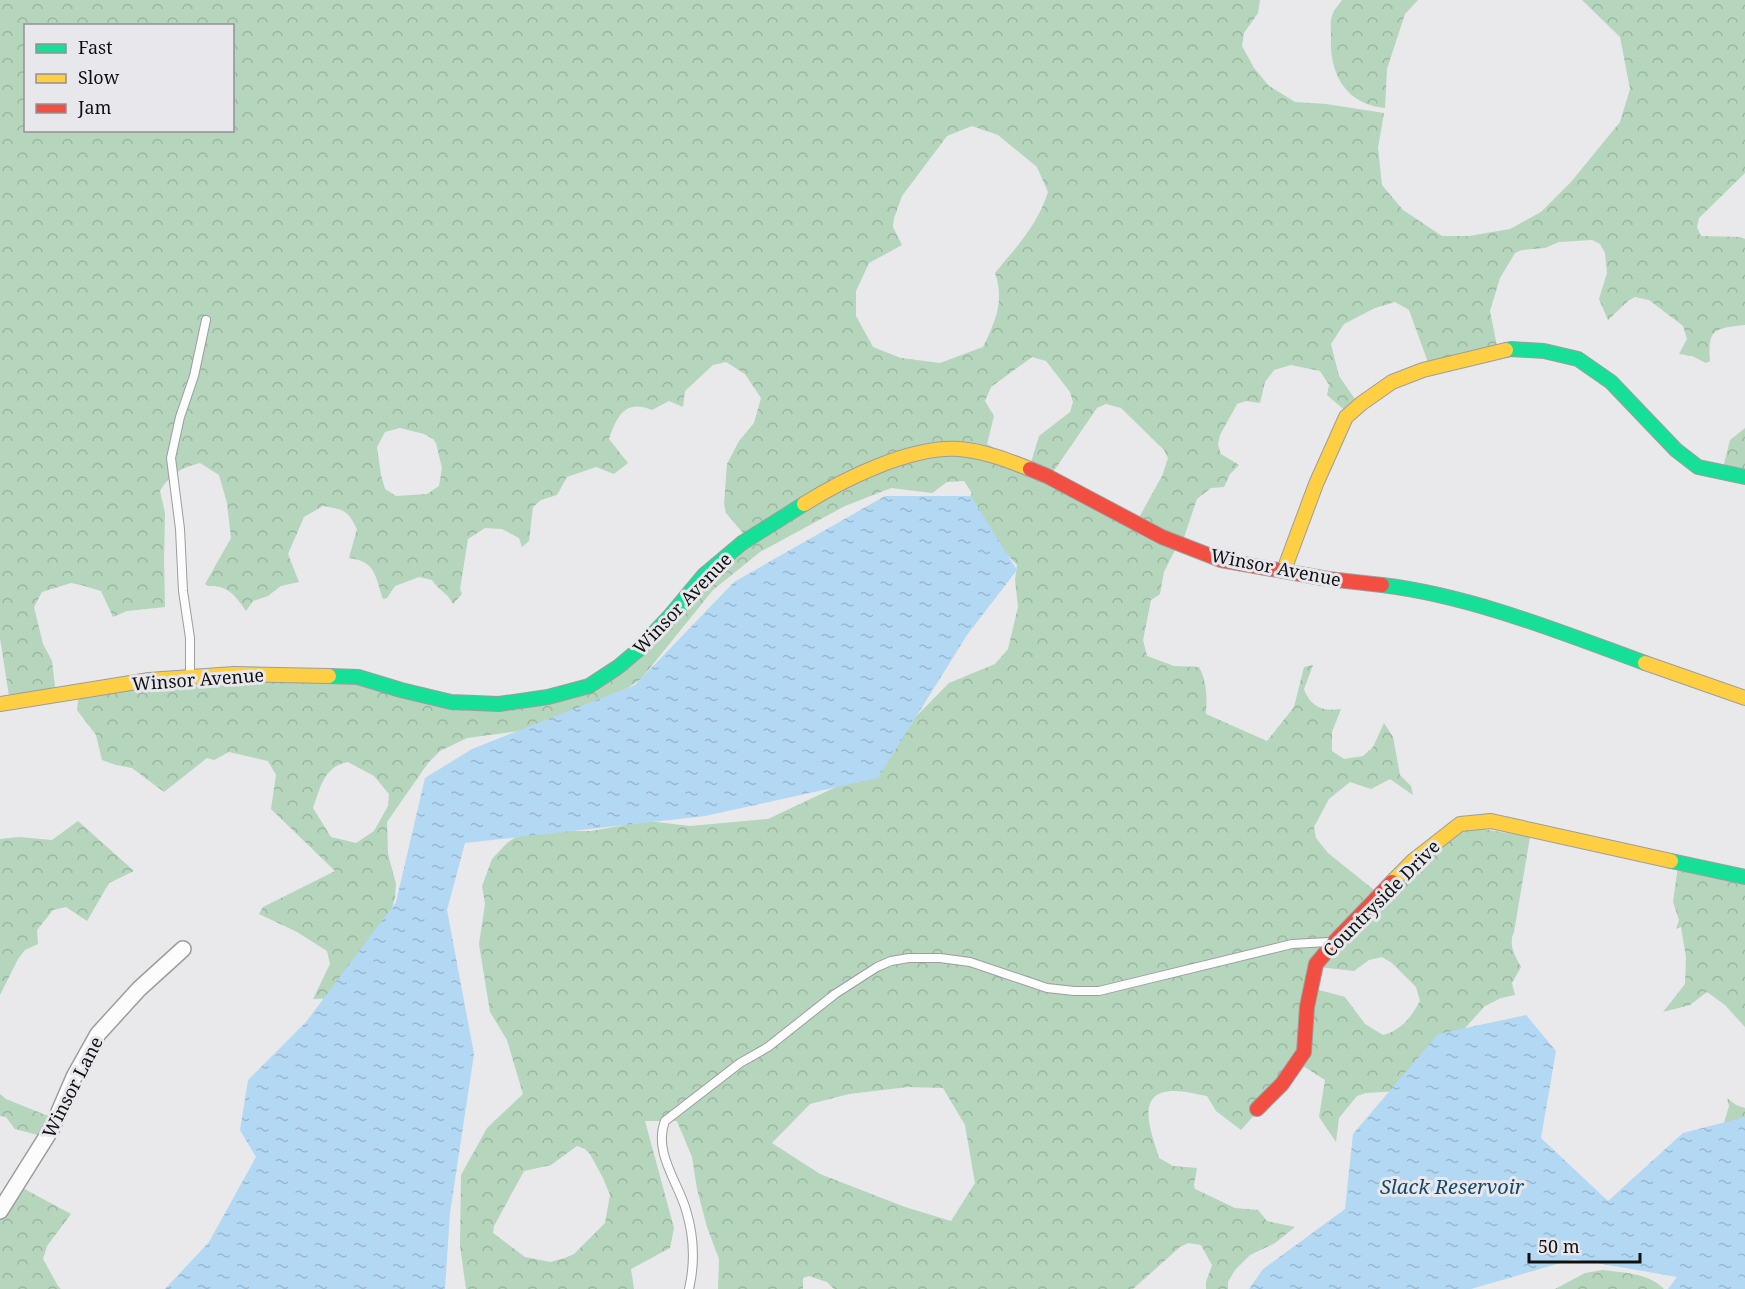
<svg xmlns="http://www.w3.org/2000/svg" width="1745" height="1289" font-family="'Noto Serif',serif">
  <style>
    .forest { fill: url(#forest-crowns); fill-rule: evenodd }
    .water { fill: url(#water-ripples) }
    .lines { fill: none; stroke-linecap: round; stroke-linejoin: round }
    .lane-casing { stroke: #9d9d9f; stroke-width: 10 }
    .street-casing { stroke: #9d9d9f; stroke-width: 18 }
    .fast-casing { stroke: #9d9d9f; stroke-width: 16 }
    .slow-casing { stroke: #9d9d9f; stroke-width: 16 }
    .jam-casing { stroke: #9d9d9f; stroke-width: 16 }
    .lane { stroke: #fcfcfc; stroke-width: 8 }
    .street { stroke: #fcfcfc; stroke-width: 15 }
    .fast { stroke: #16e098; stroke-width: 14 }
    .slow { stroke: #ffcf43; stroke-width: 14 }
    .jam { stroke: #f24e42; stroke-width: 14 }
    .labels { text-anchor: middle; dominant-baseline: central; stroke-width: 6; stroke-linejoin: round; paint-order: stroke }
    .street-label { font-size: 18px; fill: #111112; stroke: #e8e7ec }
    .water-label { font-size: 20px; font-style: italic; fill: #154967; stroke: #e8e7ec }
  </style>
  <defs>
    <pattern id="forest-crowns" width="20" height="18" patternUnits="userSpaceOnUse" patternTransform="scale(1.5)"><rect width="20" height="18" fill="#b5d5bc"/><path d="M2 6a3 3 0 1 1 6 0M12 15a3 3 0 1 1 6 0" fill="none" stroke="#9bb6a1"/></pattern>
    <pattern id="water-ripples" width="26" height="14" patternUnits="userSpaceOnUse" patternTransform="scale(1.5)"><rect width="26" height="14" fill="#b3d8f3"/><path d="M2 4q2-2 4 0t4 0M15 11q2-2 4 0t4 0" fill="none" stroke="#99b8cf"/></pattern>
  </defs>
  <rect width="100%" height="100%" fill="#e9e8eb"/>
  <g class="forest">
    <path d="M 0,0 L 1260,0 L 1258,13 L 1244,33 L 1242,46 L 1254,68 L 1269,86 L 1295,102 L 1326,104 L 1384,113 L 1378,148 L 1382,185 L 1403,210 L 1442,236 L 1469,236 L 1510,229 L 1541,212 L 1571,182 L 1620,122 L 1630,89 L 1620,37 L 1582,0 L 1745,0 L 1745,173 L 1699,218 L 1697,227 L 1701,236 L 1740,237 L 1745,239 L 1745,325 C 1715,328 1707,329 1710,361 L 1706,363 L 1692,356 L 1679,354 L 1687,339 L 1683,326 L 1649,300 L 1635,297 L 1628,301 L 1608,320 L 1599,299 L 1607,273 L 1605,253 L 1600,244 L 1592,240 L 1559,242 L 1545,248 L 1522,250 L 1515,253 L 1500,278 L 1490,311 L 1498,351 L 1430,368 L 1409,310 L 1395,302 L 1375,308 L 1344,324 L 1331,344 L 1339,376 L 1357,402 L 1349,414 L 1327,395 L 1329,385 L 1320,371 L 1291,365 L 1274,370 L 1265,382 L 1260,403 L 1246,401 L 1237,404 L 1220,435 L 1218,445 L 1221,454 L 1239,465 L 1230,474 L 1224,487 L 1211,488 L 1197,499 L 1182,543 L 1175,550 L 1164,572 L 1160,594 L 1151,600 L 1143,640 L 1147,656 L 1174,666 L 1199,667 C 1207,682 1207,697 1206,714 L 1267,741 L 1294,707 L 1304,667 L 1313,665 L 1304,689 C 1310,707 1324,712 1341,709 L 1332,732 L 1332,751 L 1344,759 L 1363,756 L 1373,747 L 1384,723 L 1393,737 L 1400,775 L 1411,786 L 1413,795 L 1390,779 L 1371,789 L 1350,782 L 1329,799 L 1314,827 L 1316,838 L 1328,853 L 1379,894 L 1460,825 L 1530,837 L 1514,932 C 1508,944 1515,956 1521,967 L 1512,983 L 1515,995 L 1501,998 L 1485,1006 L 1447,1048 L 1398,1091 L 1366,1093 L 1357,1096 L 1339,1118 L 1336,1142 L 1319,1117 L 1325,1080 L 1300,1064 L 1241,1130 L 1216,1111 L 1207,1096 C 1196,1094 1185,1091 1174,1091 C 1133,1091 1152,1134 1159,1158 L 1173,1166 L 1197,1168 L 1194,1185 L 1195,1189 L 1235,1208 L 1258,1210 L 1267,1221 L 1295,1227 L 1275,1243 L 1250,1255 L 1235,1270 L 1228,1282 L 1228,1289 L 1206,1289 L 1206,1282 L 1212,1265 L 1201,1245 L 1188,1243 L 1180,1247 L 1133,1289 L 834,1289 L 827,1282 L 809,1276 L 803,1278 L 803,1289 L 718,1289 L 719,1259 L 707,1227 L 697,1189 L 692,1157 L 677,1121 L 645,1121 L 674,1228 L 670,1248 L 631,1269 L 634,1289 L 466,1289 L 460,1246 L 461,1175 L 487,1128 L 523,1094 L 507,1040 L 490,1012 L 479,944 L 485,904 L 482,886 L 492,859 L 507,843 L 525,831 L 591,831 L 648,821 L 690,826 L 768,819 L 838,786 L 881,752 L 949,683 L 995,664 L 1008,649 L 1018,607 L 1015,580 L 1017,565 L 1004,551 L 958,519 L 972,493 L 964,481 L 947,482 L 932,493 L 891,488 L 845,506 L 760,552 L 713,590 L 641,679 L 611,699 L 541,728 L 467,738 L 440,751 L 428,763 L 387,822 L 388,854 L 396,884 L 395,897 L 382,945 L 337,998 L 313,999 L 330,964 L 327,951 L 297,932 L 259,914 L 263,907 L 335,871 L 271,809 L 276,775 L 268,761 L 229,752 L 214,760 L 207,758 L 164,792 L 132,768 L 116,765 L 102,760 L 96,735 L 77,710 L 79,692 L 354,678 L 451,704 L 589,687 L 748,539 L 726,513 L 724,504 L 727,464 L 739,441 L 754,423 L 761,398 L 745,374 L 726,362 L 713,365 L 685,391 L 683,407 L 669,401 L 652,410 C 625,399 617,416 609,439 L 628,463 L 614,474 L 596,467 L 567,477 L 557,495 L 541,500 L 533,507 L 529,541 L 522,547 L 519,538 L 502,529 L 485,528 L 468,539 L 460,589 L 462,594 L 453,604 C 447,592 439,591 432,580 L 419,577 L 395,586 L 387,598 L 383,599 C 375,576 376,561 349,558 L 357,529 C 347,509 344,510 323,506 L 304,517 L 288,554 L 299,582 L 281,586 L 268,596 L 253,601 L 246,611 C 235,595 228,585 208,586 L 205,584 L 231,538 L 227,503 L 219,475 L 200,463 C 181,468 170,474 160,491 L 165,513 L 164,560 L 165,607 L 127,611 L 113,617 L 101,591 L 81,585 L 71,583 L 42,592 L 34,607 L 43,644 L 52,661 L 56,695 L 10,702 L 0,638 ZM 26,26 L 232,26 L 232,130 L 26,130 ZM 972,126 L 998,135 L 1037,167 L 1048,192 C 1037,226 1017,246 995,273 C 1005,301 995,322 983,347 L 940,363 L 901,358 L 873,347 L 856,316 L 856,291 L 869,263 L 902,245 L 893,227 L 894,218 L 902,196 L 947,136 ZM 1032,357 L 1046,361 L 1070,392 L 1073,402 L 1070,412 L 1039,436 L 1029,469 L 987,444 L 994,416 L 985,401 L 991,387 ZM 1106,404 L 1121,408 L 1164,450 L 1168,458 L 1162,476 L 1136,523 L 1049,478 L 1097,408 ZM 400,428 L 424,434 L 433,439 L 436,443 L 442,468 L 439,486 L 427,494 L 396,496 L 385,489 L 381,475 L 377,447 L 385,432 ZM 348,762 L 374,776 L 389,794 L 388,806 L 374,831 L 356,843 L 331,837 L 313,808 C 321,787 323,767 348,762 ZM 1382,957 L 1392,963 L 1416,987 L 1420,1001 C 1411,1017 1402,1030 1383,1035 L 1365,1024 L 1345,997 L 1312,988 L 1319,967 L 1354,971 L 1369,960 ZM 908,1087 L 943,1088 L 965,1125 L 975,1183 L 951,1221 L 905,1207 L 820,1174 L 772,1143 L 810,1104 L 849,1094 ZM 577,1146 L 585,1149 L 590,1154 L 603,1178 L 610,1195 L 605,1223 L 574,1254 L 565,1258 L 550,1262 L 525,1257 L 493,1233 L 494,1226 L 524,1171 L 551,1165 Z"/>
    <path d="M 1342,0 L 1418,0 L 1405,14 L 1387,69 L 1385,108 C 1344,104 1329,72 1331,35 C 1331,29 1330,21 1332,16 C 1333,10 1339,5 1342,0 Z"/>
    <polygon points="1745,428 1745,477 1722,472 1730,440"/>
    <polygon points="78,821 134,871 109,883 87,921 66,907 53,910 37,930 38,944 25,950 18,959 0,995 0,839 19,837 52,840"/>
    <polygon points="1678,866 1745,880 1745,1027 1725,1005 1707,992 1690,1005 1663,1012 1685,984 1686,957 1681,927 1676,929 1679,920 1673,902"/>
    <polygon points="0,1094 6,1099 53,1118 45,1137 15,1129 6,1117 0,1116"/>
    <polygon points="1727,1098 1736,1105 1745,1108 1745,1133 1724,1123 1729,1106"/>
    <polygon points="17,1185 71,1214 47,1246 43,1259 58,1286 61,1289 0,1289 0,1207"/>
    <path d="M 1603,1270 C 1624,1273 1649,1273 1664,1289 L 1555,1289 L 1585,1273 Z"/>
  </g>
  <g class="water">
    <polygon points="885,496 971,496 1017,570 967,635 878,778 705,816 465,843 447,910 474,1054 450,1213 445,1289 165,1289 209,1242 256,1157 240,1130 248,1080 306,1022 396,902 425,778 472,749 635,685 734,582"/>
    <polygon points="1526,1015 1556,1051 1541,1138 1608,1201 1683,1133 1745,1117 1745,1289 1668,1289 1677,1277 1574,1259 1471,1289 1249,1289 1263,1269 1345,1209 1353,1134 1438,1034"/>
  </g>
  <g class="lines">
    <defs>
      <g id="lane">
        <polyline points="190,676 190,638 183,591 180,529 171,458 180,417 194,376 206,320"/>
        <path d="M 689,1289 C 695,1263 694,1236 686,1210 C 678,1182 653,1152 665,1121 L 740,1063 L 768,1047 L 835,994 L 877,967 L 891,961 L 909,958 L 940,958 L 970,962 L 1047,988 L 1074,991 L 1099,991 L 1292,944 L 1329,942"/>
      </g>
      <polyline id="street" points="0,1211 52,1128 74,1077 98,1034 139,989 183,949"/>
      <g id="fast">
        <polyline points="1506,350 1511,349 1544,351 1578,359 1611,382 1676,450 1698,467 1745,477"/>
        <path d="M 1382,585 C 1472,596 1560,632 1645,663"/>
        <polyline points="329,676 358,677 401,690 451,702 499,704 548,697 589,686 618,667 637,651 669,617 704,575 742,543 804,504"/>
        <polyline points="1671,861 1745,877"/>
      </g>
      <g id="slow">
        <path d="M 804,504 C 844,479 910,446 959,449 C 984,451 1007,460 1030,469"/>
        <polyline points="1284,570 1316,484 1346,417 1362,403 1392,382 1423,370 1506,350"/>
        <polyline points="1645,663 1745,698"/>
        <polyline points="0,704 149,680 234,674 329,676"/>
        <polyline points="1392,882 1414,860 1460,824 1491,821 1671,861"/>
      </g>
      <g id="jam">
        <polyline points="1030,469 1047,476 1162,537 1221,560 1328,579 1382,585"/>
        <polyline points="1257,1109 1282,1084 1304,1052 1307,1007 1316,964 1338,938 1392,882"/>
      </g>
    </defs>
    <use href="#lane" class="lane-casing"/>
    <use href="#street" class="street-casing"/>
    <use href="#fast" class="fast-casing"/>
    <use href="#slow" class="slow-casing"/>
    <use href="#jam" class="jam-casing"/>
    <use href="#lane" class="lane"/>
    <use href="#street" class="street"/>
    <use href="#fast" class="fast"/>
    <use href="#slow" class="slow"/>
    <use href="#jam" class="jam"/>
  </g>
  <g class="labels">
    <g class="street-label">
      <text transform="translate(1276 567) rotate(11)">Winsor Avenue</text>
      <text transform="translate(682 603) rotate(-46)">Winsor Avenue</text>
      <text transform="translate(198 679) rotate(-4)">Winsor Avenue</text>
      <text transform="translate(1381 898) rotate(-45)">Countryside Drive</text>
      <text transform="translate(72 1087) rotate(-63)">Winsor Lane</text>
    </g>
    <g class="water-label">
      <text x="1452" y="1186">Slack Reservoir</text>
    </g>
  </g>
  <rect x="24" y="24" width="210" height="108" fill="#e8e7ec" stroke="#929195" stroke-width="1.5"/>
  <rect x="36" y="44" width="30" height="9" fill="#16e098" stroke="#929195" stroke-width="1.5"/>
  <text x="78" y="54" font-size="18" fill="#111112">Fast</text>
  <rect x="36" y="74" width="30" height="9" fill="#ffcf43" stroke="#929195" stroke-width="1.5"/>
  <text x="78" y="84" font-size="18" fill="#111112">Slow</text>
  <rect x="36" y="104" width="30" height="9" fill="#f24e42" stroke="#929195" stroke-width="1.5"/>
  <text x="78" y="114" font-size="18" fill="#111112">Jam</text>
  <path d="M1529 1253v9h111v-9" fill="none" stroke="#111112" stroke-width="3"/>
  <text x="1538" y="1253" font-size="18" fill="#111112" stroke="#e8e7ec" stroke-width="4.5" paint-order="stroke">50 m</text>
</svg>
